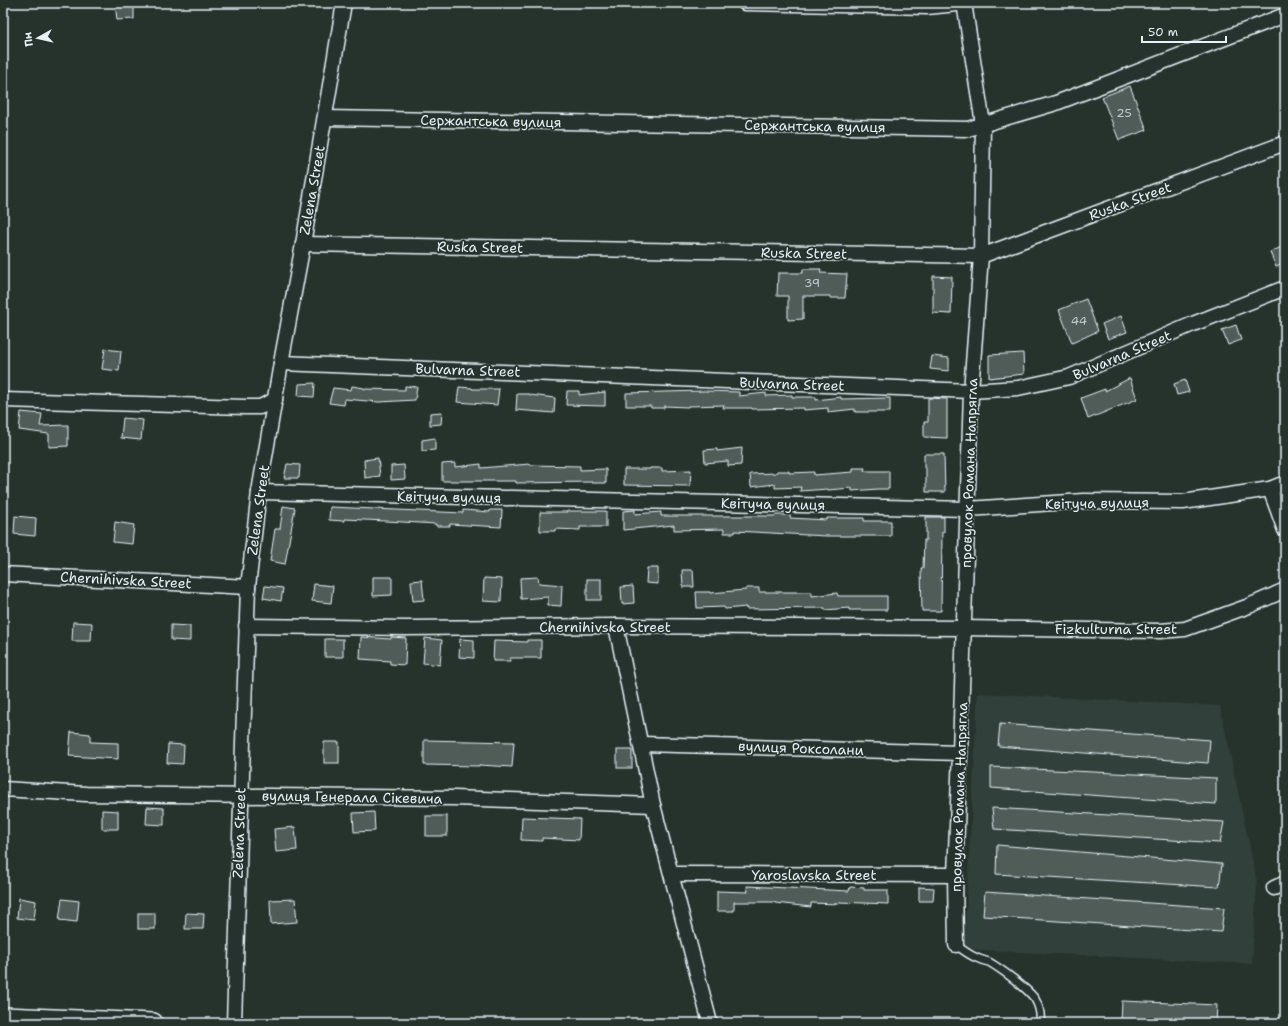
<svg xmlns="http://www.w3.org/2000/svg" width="1288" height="1026" font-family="'Shantell Sans',sans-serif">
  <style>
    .built { fill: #333f3a }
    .building { fill: #505c59; stroke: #e8f1f8 }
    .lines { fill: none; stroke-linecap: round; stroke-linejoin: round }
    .lane-casing { stroke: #e8f1f8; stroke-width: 10 }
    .street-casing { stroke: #e8f1f8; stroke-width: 17 }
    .secondary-casing { stroke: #e8f1f8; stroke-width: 22 }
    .lane { stroke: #26332d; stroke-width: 7 }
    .street { stroke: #26332d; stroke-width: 14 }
    .secondary { stroke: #26332d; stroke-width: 19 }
    .labels { text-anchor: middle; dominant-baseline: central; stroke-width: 3.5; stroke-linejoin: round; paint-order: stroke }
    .number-label { font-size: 12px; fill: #c2ccd0 }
    .street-label { font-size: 14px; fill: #e8f1f8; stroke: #26332d }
  </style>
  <rect width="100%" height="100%" fill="#26332d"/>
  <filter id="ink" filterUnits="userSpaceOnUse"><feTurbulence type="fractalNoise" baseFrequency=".025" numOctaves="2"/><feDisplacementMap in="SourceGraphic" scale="8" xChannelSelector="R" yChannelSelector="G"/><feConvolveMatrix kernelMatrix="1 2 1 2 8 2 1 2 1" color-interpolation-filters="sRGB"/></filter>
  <g filter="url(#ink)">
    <polygon class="built" points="978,693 1220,706 1257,882 1252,964 964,949"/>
    <g class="building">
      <polygon points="115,3 134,3 134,19 117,20"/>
      <polygon points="1130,86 1147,130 1119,140 1102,97"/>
      <polygon points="1282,247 1285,255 1285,263 1276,267 1270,252"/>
      <polygon points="803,269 821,269 820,273 847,274 845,298 830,298 830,296 803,296 803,319 788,320 788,296 777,296 778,273 803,273"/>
      <polygon points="933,276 952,277 951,314 933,313"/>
      <polygon points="1086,299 1098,331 1072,343 1059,310"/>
      <polygon points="1121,316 1127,332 1108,339 1102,324"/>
      <polygon points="1236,325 1241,340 1228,345 1222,330"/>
      <polygon points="105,349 121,351 119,371 102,369"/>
      <polygon points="1023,353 1024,374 989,378 989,355"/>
      <polygon points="932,356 949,358 949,371 930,369"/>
      <polygon points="1130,378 1137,399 1088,419 1081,398 1105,389 1105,391"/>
      <polygon points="1185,380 1189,392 1177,395 1174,384"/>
      <polygon points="315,383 314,397 298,396 299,384"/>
      <polygon points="352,386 364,388 364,389 405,390 405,386 417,387 415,400 379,402 345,399 344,405 329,403 333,388 351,390"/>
      <polygon points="459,387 472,388 472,389 499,389 497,405 457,402"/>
      <polygon points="567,391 579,391 579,395 605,392 605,406 566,405"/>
      <polygon points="704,391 739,392 739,396 766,393 766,396 792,395 792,397 816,397 816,400 841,397 841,399 890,398 890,412 855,412 855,409 828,412 828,408 804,410 804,408 752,409 752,408 723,408 724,405 688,406 688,407 664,406 664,408 651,408 651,406 626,406 626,393"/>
      <polygon points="517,394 530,394 530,395 555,398 554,413 516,410"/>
      <polygon points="928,398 947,399 947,438 924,437 924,422 928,422"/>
      <polygon points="21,412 42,414 40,426 68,425 68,446 49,447 49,434 19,430"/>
      <polygon points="442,412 441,424 430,425 430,413"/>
      <polygon points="123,418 143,420 141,440 121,438"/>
      <polygon points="435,438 435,450 422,451 422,440"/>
      <polygon points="742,448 741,465 728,466 728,461 705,463 704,450 717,449 717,451"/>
      <polygon points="924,454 944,454 945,492 926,492 926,468 924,468"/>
      <polygon points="378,458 380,476 365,478 364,460"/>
      <polygon points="455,463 455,467 481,464 481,468 530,464 530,465 580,466 580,470 606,469 606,483 592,483 592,482 516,483 516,481 442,481 442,464"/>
      <polygon points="287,464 300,465 299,478 284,478"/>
      <polygon points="404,465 405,479 391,480 391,466"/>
      <polygon points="650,468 662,468 662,471 691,470 690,486 624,485 624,469 650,469"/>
      <polygon points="853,468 865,468 864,471 889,471 889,489 878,489 852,491 852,488 828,490 828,489 800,491 801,487 775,488 775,484 751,487 750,474 776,473 777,471 789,471 789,473 814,472 814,475 853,472"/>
      <polygon points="283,506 295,508 285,564 270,561 275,529 280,529"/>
      <polygon points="330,507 463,513 463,510 490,512 490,510 502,510 501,527 450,524 450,526 436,526 436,524 386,521 344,519 344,521 329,520"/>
      <polygon points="635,510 635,514 661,512 661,516 775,516 775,515 790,515 790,518 827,520 827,518 864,518 864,521 891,521 891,536 826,536 735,531 735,533 724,533 724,529 674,530 674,525 623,530 623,511"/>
      <polygon points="567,511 606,511 606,527 580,527 580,530 555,529 555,531 540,531 540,512 567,512"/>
      <polygon points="15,516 36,518 35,536 14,534"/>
      <polygon points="926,517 944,517 944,532 942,532 941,611 922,611 921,568 923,568 924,540 926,540"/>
      <polygon points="115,522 134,525 132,544 113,542"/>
      <polygon points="647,568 658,568 658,584 646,583"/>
      <polygon points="682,570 693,570 694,587 683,587"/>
      <polygon points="373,577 392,577 392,595 373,596"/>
      <polygon points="538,577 539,583 562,585 561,606 548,605 548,597 521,599 520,578"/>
      <polygon points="484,578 502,579 501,602 483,601"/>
      <rect x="587" y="579" width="14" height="21"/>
      <polygon points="422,580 424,600 413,601 411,581"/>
      <polygon points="314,584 333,586 331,603 312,601"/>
      <polygon points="265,586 283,588 281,601 263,598"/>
      <polygon points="633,586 634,603 622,604 621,587"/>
      <polygon points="746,588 759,588 759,592 812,592 812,596 837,593 838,596 887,596 887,610 849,610 849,608 825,610 825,608 746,609 746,607 725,609 724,607 697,608 696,592 710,592 710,593 746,590"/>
      <polygon points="73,622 92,623 91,641 72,641"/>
      <polygon points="171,625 190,626 190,641 171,640"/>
      <polygon points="361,637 391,639 391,637 406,638 405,665 390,664 390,661 360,659"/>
      <polygon points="425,638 442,640 440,665 423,663"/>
      <rect x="325" y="639" width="18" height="18"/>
      <polygon points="460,639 474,640 474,658 459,657"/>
      <polygon points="527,640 541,640 541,658 510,658 510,661 493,661 494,641 527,642"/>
      <polygon points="1000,724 1210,740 1208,763 998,746"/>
      <polygon points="71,732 90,734 90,742 118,743 118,759 69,756"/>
      <polygon points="424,740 514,742 512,767 479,765 479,766 424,765"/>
      <rect x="324" y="742" width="15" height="21"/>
      <polygon points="168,744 184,745 183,764 167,763"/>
      <rect x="617" y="750" width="15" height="18"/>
      <polygon points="991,767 1216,778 1216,804 991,788"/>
      <polygon points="147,807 164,808 164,825 146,824"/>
      <polygon points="992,808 1224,822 1220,843 994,829"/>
      <polygon points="102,810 118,811 118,829 102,829"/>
      <polygon points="374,812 375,831 354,832 353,813"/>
      <rect x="426" y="816" width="21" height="20"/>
      <polygon points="522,817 580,819 579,840 542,838 542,841 521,840"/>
      <polygon points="295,827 297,850 276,852 274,829"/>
      <polygon points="997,845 1222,864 1219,887 996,874"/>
      <polygon points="747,886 849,891 850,887 864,888 864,890 888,890 888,904 839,902 839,904 811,903 811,907 775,903 775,902 734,902 734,911 717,911 717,891 748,892"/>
      <polygon points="919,887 934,888 933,901 919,901"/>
      <polygon points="985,892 1224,908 1221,932 983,916"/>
      <polygon points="19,898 36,901 34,920 17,918"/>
      <polygon points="62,899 79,901 77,922 59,920"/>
      <polygon points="295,899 297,922 271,924 270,900"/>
      <rect x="138" y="913" width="17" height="16"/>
      <polygon points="186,913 204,914 203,929 185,929"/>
      <polygon points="1122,1001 1217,1005 1216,1023 1121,1022"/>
    </g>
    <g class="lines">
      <defs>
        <path id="lane" d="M 956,945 C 963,950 969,955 977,958 C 981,960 985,961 989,962 C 1001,969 1027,988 1035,999 C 1039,1006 1041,1015 1040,1023"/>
        <g id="street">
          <polyline points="745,3 927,7 967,3"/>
          <polyline points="325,118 968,129 1056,103 1285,15"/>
          <polyline points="303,244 981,256 1285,143"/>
          <polyline points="281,363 971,391 1018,388 1069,377 1193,324 1285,288"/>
          <polyline points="3,400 245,407 260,407 275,400"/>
          <polyline points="1270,489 1285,530"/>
          <polyline points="259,492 968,509 1083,501 1183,502 1270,489 1285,483"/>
          <polyline points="3,574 248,587"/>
          <polyline points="246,626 407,628 616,626 963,628 1160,631 1185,629 1249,606 1285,590"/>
          <polyline points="616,626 653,805 710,1023"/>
          <polyline points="641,744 960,753"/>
          <polyline points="3,789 86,794 454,798 653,805"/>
          <polyline points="672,874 955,875"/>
          <polyline points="1274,888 1285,883"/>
          <polyline points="956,945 955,875 960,753 971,391 981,256 983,124 964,3"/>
          <polyline points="234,1023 248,587 259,492 281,363 303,244 344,3"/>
        </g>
        <polyline id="secondary" points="3,1017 153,1023"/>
      </defs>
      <use href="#lane" class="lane-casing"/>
      <use href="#street" class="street-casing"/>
      <use href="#secondary" class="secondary-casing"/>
      <use href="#lane" class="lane"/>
      <use href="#street" class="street"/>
      <use href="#secondary" class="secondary"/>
    </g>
  </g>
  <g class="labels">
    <g class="number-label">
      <text x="1124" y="113">25</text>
      <text x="812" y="283">39</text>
      <text x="1079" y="321">44</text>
    </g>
    <g class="street-label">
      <text transform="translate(491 121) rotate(1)">Сержантська вулиця</text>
      <text transform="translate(815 126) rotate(1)">Сержантська вулиця</text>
      <text transform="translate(312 190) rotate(-80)">Zelena Street</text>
      <text transform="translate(1130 201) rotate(-20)">Ruska Street</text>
      <text transform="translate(480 247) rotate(1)">Ruska Street</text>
      <text transform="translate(804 253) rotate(1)">Ruska Street</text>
      <text transform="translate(1122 355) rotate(-23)">Bulvarna Street</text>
      <text transform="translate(468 370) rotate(2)">Bulvarna Street</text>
      <text transform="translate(792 384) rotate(2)">Bulvarna Street</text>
      <text transform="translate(969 473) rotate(-88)">провулок Романа Напрягла</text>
      <text transform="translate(449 497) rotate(1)">Квітуча вулиця</text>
      <text transform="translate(1097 503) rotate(-1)">Квітуча вулиця</text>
      <text transform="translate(773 504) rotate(1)">Квітуча вулиця</text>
      <text transform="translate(258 510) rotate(-82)">Zelena Street</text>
      <text transform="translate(126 580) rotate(3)">Chernihivska Street</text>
      <text x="605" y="627">Chernihivska Street</text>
      <text x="1116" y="629">Fizkulturna Street</text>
      <text transform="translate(801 748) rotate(2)">вулиця Роксолани</text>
      <text transform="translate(352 797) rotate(1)">вулиця Генерала Сікевича</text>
      <text transform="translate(959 797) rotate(-88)">провулок Романа Напрягла</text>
      <text transform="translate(239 833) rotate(-88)">Zelena Street</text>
      <text x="814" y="875">Yaroslavska Street</text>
    </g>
  </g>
  <rect width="1288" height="1026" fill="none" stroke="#26332d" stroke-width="16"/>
  <rect x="8" y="8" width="1272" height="1010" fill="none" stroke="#e8f1f8" stroke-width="1.5" filter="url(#ink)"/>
  <g transform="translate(38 38) rotate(262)" stroke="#26332d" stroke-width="3" paint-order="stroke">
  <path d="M0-3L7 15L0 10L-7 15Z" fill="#e8f1f8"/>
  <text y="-6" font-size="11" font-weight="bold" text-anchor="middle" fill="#e8f1f8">Пн</text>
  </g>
  <path d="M1142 36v6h84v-6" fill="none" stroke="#e8f1f8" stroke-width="2"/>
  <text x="1148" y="36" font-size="12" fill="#e8f1f8" stroke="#26332d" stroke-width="3" paint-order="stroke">50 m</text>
</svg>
